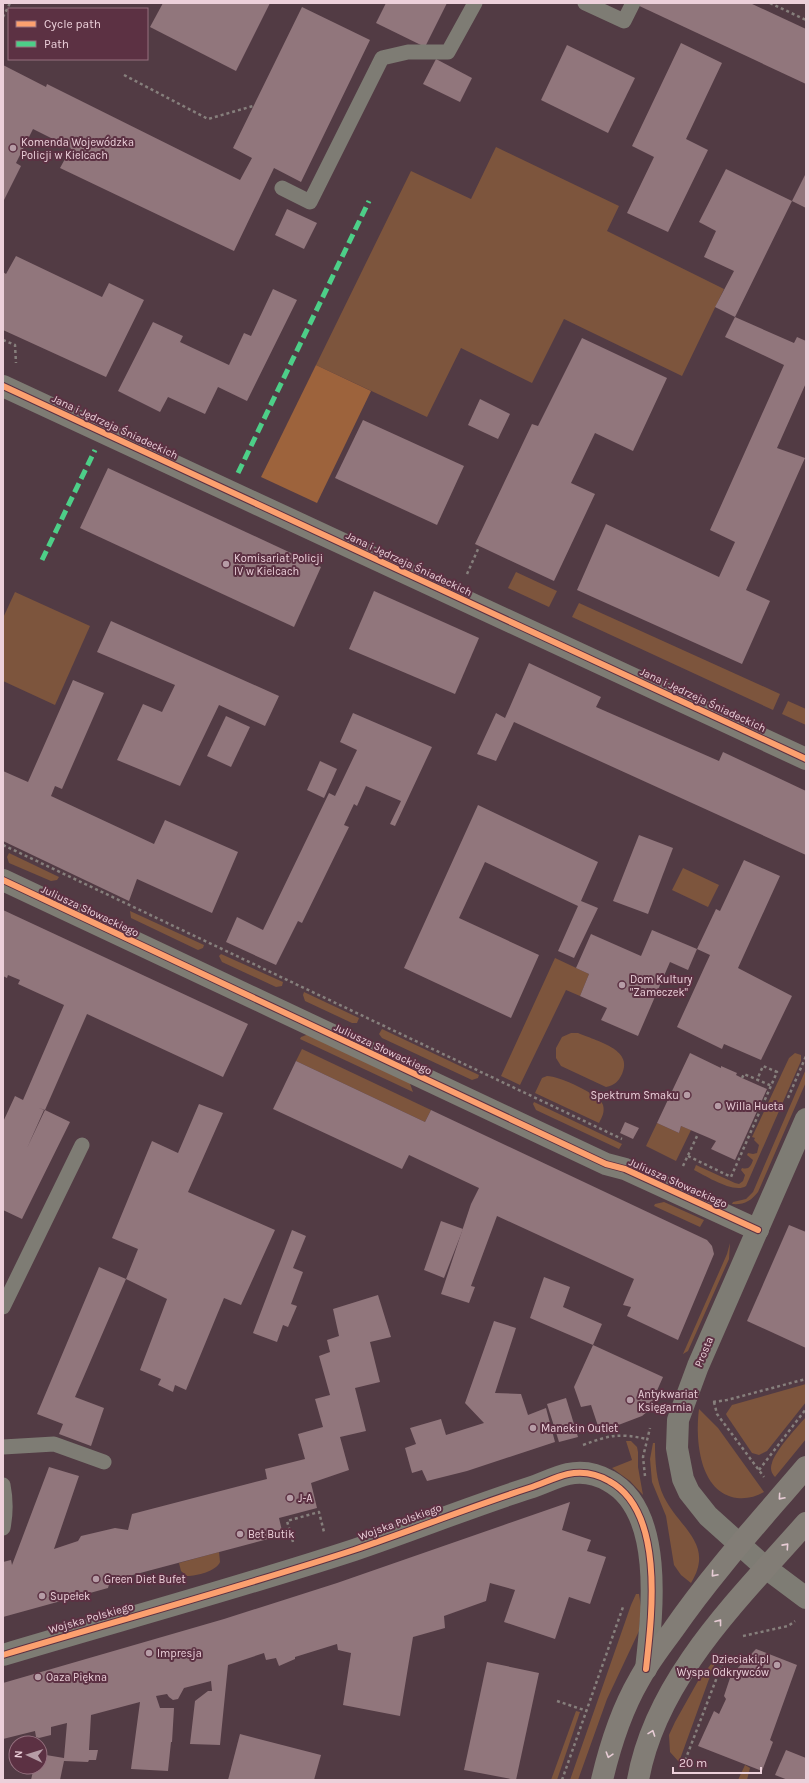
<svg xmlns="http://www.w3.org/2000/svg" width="809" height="1783" font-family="Karla,sans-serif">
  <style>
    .green { fill: #7d553d }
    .forest { fill: #9d633c }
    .building { fill: #91767c }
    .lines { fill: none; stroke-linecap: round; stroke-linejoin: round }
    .path { stroke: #867f7c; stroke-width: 2.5; stroke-dasharray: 3 3; stroke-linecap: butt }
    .lane { stroke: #7e7c74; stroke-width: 15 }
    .street { stroke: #7e7c74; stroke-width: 22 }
    .secondary { stroke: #827d76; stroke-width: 22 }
    .quiet { stroke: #4dcf88; stroke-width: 5; stroke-dasharray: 10 5; stroke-linecap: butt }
    .cycleway-casing { stroke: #5c3143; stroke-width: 8 }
    .cycleway { stroke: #fca06f; stroke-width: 6 }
    .oneway { stroke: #e7ccd5 }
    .poi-dot { fill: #b69ca6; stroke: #5c3143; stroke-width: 1.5 }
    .labels { text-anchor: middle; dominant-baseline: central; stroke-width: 4; stroke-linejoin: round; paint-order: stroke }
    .poi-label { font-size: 11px; fill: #ecd0da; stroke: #5c3143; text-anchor: start }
    .street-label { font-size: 11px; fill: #ecd0da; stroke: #5c3143 }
  </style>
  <rect width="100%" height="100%" fill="#523b44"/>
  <g class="green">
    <polygon points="496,147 619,206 607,231 724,289 682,376 564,319 532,383 461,348 427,417 316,365 411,171 471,199"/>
    <polygon points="516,572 557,591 549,607 508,588"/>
    <polygon points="15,592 90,626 55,705 3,681 3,618"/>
    <polygon points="579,603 780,694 773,710 572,617"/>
    <polygon points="788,701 806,709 806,725 782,714"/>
    <polygon points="9,853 59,877 57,880 51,881 9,863 7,857"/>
    <polygon points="683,868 719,885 708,907 672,890"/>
    <polygon points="130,911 204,945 203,948 198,950 131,918"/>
    <polygon points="221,954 283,982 282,986 276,987 222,962 219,956"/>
    <polygon points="555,958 589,974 580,996 566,990 520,1085 501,1076"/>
    <polygon points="304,992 359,1018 357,1023 352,1023 305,1001 303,995"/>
    <polygon points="382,1029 479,1075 478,1078 472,1080 382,1038 379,1034"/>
    <path d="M 571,1033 L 578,1033 C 596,1041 634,1049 622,1074 C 618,1082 615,1085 606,1087 L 561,1066 L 556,1058 L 556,1048 L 562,1037 Z"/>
    <polygon points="309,1034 409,1081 413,1092 300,1039 301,1037"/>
    <polygon points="302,1049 431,1110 425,1122 296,1061"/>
    <path d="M 795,1053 L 801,1055 L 801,1061 L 746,1186 C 734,1194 706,1176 694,1170 L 696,1165 L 735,1183 L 739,1184 L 743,1181 L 745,1175 L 741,1170 L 742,1168 C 749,1170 751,1166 753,1160 L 747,1155 L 748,1153 L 753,1154 L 757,1153 L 759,1145 L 754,1140 L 755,1138 L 752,1137 L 789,1058 Z"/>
    <path d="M 806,1069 L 806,1082 L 758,1192 C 751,1201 744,1205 732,1204 L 733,1202 L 746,1199 L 753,1192 Z"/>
    <path d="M 547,1076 C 559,1076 599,1094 603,1105 C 605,1112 602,1117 599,1123 L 535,1093 L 542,1078 Z"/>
    <polygon points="534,1102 622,1144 619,1149 536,1110 533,1104"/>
    <polygon points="657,1123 679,1133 681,1126 691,1130 676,1161 646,1146"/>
    <polygon points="664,1202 704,1220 700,1227 654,1206 655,1204"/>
    <polygon points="730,1243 729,1259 688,1351 683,1354 727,1254"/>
    <polygon points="806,1384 806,1402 767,1451 759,1455 752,1453 727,1416 726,1414 732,1405"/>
    <path d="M 699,1409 L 718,1428 L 764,1492 C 755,1497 747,1499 737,1498 C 699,1493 695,1439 699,1409 Z"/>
    <path d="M 806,1417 L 806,1439 L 775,1477 C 771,1473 770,1468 772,1463 C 775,1451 797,1427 806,1417 Z"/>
    <polygon points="626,1441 631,1441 637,1447 638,1452 638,1467 643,1495 630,1481 612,1468 632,1460"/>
    <path d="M 653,1443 L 655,1443 C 655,1461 656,1481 664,1497 C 680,1529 715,1544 691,1583 L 681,1575 L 674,1565 L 666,1516 L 652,1482 L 650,1459 Z"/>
    <path d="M 219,1552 L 220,1562 C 216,1571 197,1576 187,1576 L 181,1571 L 179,1563 Z"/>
    <polygon points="636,1594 639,1594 641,1607 639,1631 607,1699 578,1780 570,1780 631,1605"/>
    <polygon points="718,1655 717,1657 679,1762 670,1752 669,1735 675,1722 698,1681"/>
    <polygon points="576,1711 580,1712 557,1780 551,1780"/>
    <polygon points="745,1765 750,1768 747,1780 738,1780"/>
  </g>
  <polygon class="forest" points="316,365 371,391 317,503 261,477"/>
  <g class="building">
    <polygon points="163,3 270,3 236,71 150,27"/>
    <polygon points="386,3 447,3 425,47 376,23"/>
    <polygon points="633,3 750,3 806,29 806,84"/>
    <polygon points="302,7 370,40 301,182 274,168 234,251 60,168 71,148 33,129 16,163 21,166 3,202 3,65 46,87 47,84 240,180 252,158 233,148"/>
    <polygon points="681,43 722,63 686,139 708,150 668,232 627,213 654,157 632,146"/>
    <polygon points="567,45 635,78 608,133 541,100"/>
    <polygon points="436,59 472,78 460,102 423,84"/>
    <polygon points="726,169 792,201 735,317 794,343 797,337 806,341 806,383 777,448 805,458 746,590 770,601 742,664 577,590 606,524 719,577 735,542 710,530 784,365 725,337 735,317 715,307 734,271 704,257 716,231 699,222"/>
    <polygon points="806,173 806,208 792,201"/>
    <polygon points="287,209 317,223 304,249 275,235"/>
    <polygon points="16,256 102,297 109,283 144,300 106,377 3,330 3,272 6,274"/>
    <polygon points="273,289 297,300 247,401 218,387 205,414 168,397 160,412 118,391 153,322 183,336 180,342 229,365 244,333 251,336"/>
    <polygon points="582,338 667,378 633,451 595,433 571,483 595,494 554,581 475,544 532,424 538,426"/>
    <polygon points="480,399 510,414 498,439 468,425"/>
    <polygon points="363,420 464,466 437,525 335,478"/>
    <polygon points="108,468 321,567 294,627 80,528"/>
    <polygon points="374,591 479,638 455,694 349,649"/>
    <polygon points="111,621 279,696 265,726 219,705 180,786 117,760 143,704 162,712 175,685 97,652"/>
    <polygon points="529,663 601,697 596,707 719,761 723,752 806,791 806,855 514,722 496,761 477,754 496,713 505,718"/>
    <polygon points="73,680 104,693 62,789 55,786 51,796 154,844 165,820 238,852 212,913 137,879 129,901 3,841 3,771 28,782"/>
    <polygon points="353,713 432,747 395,826 390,824 401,801 366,786 357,806 354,804 344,825 349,827 302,923 298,921 276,965 226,942 237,917 263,930 329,793 335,796 357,750 340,742"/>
    <polygon points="226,716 250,727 231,767 207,756"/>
    <polygon points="320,761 337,769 324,798 307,790"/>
    <polygon points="478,805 598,862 581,901 598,908 574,958 558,951 578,906 485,862 459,918 539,955 511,1018 404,968"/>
    <polygon points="639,835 673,848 648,914 613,901"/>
    <polygon points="744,860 780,876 738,968 792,996 761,1060 724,1044 722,1049 677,1027 710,955 697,949 716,909 720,911"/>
    <polygon points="3,910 248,1024 223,1077 87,1014 45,1110 39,1108 44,1110 27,1148 45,1110 70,1122 22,1219 3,1210 3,1122 15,1096 23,1100 64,1005 18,984 20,980 8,975 7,978 3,976"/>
    <polygon points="652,930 697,949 688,970 670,962 638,1036 601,1020 607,1008 580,996 589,974 576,968 591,934 641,956"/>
    <polygon points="690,1053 721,1068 721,1066 737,1073 736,1075 742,1078 767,1089 735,1160 711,1149 716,1141 707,1137 681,1126 679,1133 657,1123"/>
    <polygon points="296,1061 425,1122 431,1110 707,1240 712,1246 714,1254 678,1340 627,1316 631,1307 623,1305 634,1279 497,1216 471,1286 475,1287 469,1303 441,1294 471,1204 479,1188 409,1155 402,1169 273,1109"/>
    <polygon points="199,1104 223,1113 188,1192 275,1230 241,1305 224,1298 186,1390 175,1385 173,1392 158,1385 161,1379 140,1370 167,1299 126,1279 75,1397 104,1408 91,1446 59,1434 63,1424 37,1414 99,1267 126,1279 138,1249 112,1238 152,1141 178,1153"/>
    <polygon points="625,1122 639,1128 633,1139 620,1133"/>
    <polygon points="441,1221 463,1229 444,1278 424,1270"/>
    <polygon points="789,1225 806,1232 806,1348 747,1321"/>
    <polygon points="292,1230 306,1236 293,1268 303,1272 291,1304 297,1306 288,1327 283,1325 277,1342 253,1333"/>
    <polygon points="544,1277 570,1287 563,1307 602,1324 593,1345 663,1377 648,1411 642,1416 600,1432 591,1405 581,1407 574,1387 593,1345 530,1318"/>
    <polygon points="378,1295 391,1337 370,1342 380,1382 355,1388 366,1431 340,1437 349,1470 311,1483 317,1508 279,1518 283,1535 110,1581 108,1588 3,1617 3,1562 11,1560 12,1565 49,1467 79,1476 54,1549 78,1541 81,1536 115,1528 128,1530 132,1514 267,1479 265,1469 305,1459 298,1434 323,1427 315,1399 330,1395 319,1356 330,1352 327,1340 339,1336 333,1309"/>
    <polygon points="494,1321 516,1328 495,1393 521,1394 528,1415 546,1408 555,1442 467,1471 427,1481 422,1470 412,1473 405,1448 416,1444 410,1428 441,1419 446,1435 484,1423 465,1403"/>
    <polygon points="566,1398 578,1437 559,1442 547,1404"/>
    <polygon points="570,1502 562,1530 591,1540 587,1551 606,1557 590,1604 569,1597 555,1639 504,1622 515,1590 490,1583 486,1601 444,1616 445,1628 413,1637 400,1716 343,1705 351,1653 338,1650 337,1644 295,1657 295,1659 279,1666 276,1658 266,1660 264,1653 228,1665 220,1745 190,1744 195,1701 208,1691 212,1691 211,1681 184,1688 178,1699 173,1700 169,1697 167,1694 156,1696 160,1708 174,1708 172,1742 171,1742 168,1771 131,1769 140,1702 91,1715 89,1750 98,1750 96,1760 89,1760 88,1762 64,1761 60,1780 31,1780 34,1767 40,1767 40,1754 64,1758 67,1723 51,1727 51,1735 39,1738 36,1737 35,1731 3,1739 3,1683 224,1619 337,1583"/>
    <polygon points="756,1649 797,1665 770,1740 773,1742 762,1771 698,1746 714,1711 719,1714 726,1699 724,1696 731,1675"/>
    <polygon points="487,1662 539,1673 516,1780 464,1770"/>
    <polygon points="240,1734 321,1755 314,1780 228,1780"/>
    <polygon points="786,1750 806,1758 806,1780 788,1780 775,1775"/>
  </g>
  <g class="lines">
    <g class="path">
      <polyline points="770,3 806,20"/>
      <polyline points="3,17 10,3"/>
      <polyline points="124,75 208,119 253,106"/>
      <polyline points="3,340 15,345 16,363"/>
      <polyline points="467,574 479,547"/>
      <polyline points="3,845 622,1139"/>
      <polyline points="742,1078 744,1074 772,1086"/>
      <polyline points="788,1098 806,1056"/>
      <polyline points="688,1156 731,1177 777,1072 763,1066 757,1080"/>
      <polyline points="683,1166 698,1134"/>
      <polyline points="713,1402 727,1400 806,1379"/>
      <polyline points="714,1402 717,1414 764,1477"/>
      <path d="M 583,1445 C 610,1435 618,1433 647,1439"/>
      <polyline points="759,1470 806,1409"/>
      <polyline points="645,1476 643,1457 650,1428"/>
      <polyline points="293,1542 287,1521 319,1512 324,1532"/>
      <polyline points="743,1636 788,1626 795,1621"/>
      <polyline points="557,1701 587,1711"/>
      <polyline points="683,1766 722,1664"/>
      <polyline points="562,1780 623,1607"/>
    </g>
    <g class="lane">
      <polyline points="585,3 624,21 633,3"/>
      <polyline points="282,188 310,202 382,58 408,52 448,52 475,3"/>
      <polyline points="3,1307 82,1145"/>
      <polyline points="3,1447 54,1444 104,1462"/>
      <path d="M 3,1485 C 6,1500 6,1513 3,1528"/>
    </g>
    <g class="street">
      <polyline points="3,386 806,759"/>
      <polyline points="3,880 606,1164 625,1169 758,1230"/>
      <polyline points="806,1119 698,1366 678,1420 677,1448 683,1479 689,1492 708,1516 766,1568 806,1598"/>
      <path d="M 3,1655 C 120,1620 238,1588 354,1550 C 413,1530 470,1507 529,1488 C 542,1484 555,1477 568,1474 C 582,1471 597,1474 609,1481 C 665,1511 652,1615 646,1669"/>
    </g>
    <g class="secondary">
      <path d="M 602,1780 C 610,1746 621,1711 639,1680 C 648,1663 661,1646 673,1630 C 713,1572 760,1521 806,1467"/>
      <path d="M 638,1780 C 656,1678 740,1598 806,1523"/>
    </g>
    <g class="quiet">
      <polyline points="238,473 369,201"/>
      <polyline points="42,560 95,450"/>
    </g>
    <defs>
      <g id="cycleway">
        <polyline points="3,386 806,759"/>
        <polyline points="3,880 606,1164 625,1169 758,1230"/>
        <path d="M 3,1655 C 120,1620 238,1588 354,1550 C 413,1530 470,1507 529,1488 C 542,1484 555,1477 568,1474 C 582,1471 597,1474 609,1481 C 665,1511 652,1615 646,1669"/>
      </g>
    </defs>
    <use href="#cycleway" class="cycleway-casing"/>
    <use href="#cycleway" class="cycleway"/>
  </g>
  <defs><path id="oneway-chevron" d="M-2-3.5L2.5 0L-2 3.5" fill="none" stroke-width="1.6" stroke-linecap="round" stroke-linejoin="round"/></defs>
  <g class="oneway">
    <use href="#oneway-chevron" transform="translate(781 1497) rotate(131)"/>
    <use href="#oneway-chevron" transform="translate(786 1546) rotate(-48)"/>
    <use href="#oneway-chevron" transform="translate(714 1574) rotate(131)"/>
    <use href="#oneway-chevron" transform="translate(719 1622) rotate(-52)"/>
    <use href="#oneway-chevron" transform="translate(652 1733) rotate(-70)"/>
    <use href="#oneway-chevron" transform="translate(609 1755) rotate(107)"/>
  </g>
  <g class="poi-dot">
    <circle cx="13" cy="148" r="4"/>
    <circle cx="226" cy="564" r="4"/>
    <circle cx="622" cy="985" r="4"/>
    <circle cx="687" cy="1095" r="4"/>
    <circle cx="718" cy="1106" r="4"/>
    <circle cx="630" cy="1400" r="4"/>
    <circle cx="533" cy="1428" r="4"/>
    <circle cx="290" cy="1498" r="4"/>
    <circle cx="240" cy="1534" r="4"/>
    <circle cx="96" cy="1579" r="4"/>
    <circle cx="42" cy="1596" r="4"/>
    <circle cx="149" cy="1653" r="4"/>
    <circle cx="777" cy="1665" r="4"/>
    <circle cx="38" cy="1677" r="4"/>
  </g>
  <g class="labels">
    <g class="poi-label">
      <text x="21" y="142">Komenda Wojewódzka<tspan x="21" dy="13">Policji w Kielcach</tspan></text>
      <text x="234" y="558">Komisariat Policji<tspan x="234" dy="13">IV w Kielcach</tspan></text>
      <text x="630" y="979">Dom Kultury<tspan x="630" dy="13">"Zameczek"</tspan></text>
      <text x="679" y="1095" text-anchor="end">Spektrum Smaku</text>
      <text x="726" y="1106">Willa Hueta</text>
      <text x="638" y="1394">Antykwariat<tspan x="638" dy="13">Księgarnia</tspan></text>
      <text x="541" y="1428">Manekin Outlet</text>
      <text x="298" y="1498">J-A</text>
      <text x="248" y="1534">Bet Butik</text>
      <text x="104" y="1579">Green Diet Bufet</text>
      <text x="50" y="1596">Supełek</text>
      <text x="157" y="1653">Impresja</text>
      <text x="769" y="1659" text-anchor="end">Dzieciaki.pl<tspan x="769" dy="13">Wyspa Odkrywców</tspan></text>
      <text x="46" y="1677">Oaza Piękna</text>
    </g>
    <g class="street-label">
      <text transform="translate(115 427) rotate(25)">Jana i Jędrzeja Śniadeckich</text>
      <text transform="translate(409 564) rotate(25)">Jana i Jędrzeja Śniadeckich</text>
      <text transform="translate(703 700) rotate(25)">Jana i Jędrzeja Śniadeckich</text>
      <text transform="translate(90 911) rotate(25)">Juliusza Słowackiego</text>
      <text transform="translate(383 1049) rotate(25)">Juliusza Słowackiego</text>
      <text transform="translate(678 1183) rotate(24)">Juliusza Słowackiego</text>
      <text transform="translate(704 1352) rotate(-67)">Prosta</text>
      <text transform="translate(400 1522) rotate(-20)">Wojska Polskiego</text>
      <text transform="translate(91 1618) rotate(-16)">Wojska Polskiego</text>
    </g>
  </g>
  <rect width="809" height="1783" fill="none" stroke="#ecd0da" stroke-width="8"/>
  <rect x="8" y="8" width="140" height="52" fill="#5c3143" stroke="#96717f"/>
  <rect x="16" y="21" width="20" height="6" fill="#fca06f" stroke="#96717f"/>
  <text x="44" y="28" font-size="12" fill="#ecd0da">Cycle path</text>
  <rect x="16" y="41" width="20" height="6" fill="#4dcf88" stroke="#96717f"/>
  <text x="44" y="48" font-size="12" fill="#ecd0da">Path</text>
  <g transform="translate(28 1755) rotate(274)"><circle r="19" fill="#5c3143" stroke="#96717f"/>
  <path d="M0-3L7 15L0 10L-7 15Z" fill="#b69ca6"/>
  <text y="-6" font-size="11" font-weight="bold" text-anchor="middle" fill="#ecd0da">N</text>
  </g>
  <path d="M673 1767v6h88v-6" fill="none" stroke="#ecd0da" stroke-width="2"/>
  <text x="679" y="1767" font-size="12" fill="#ecd0da" stroke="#5c3143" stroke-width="3" paint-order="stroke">20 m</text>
</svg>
